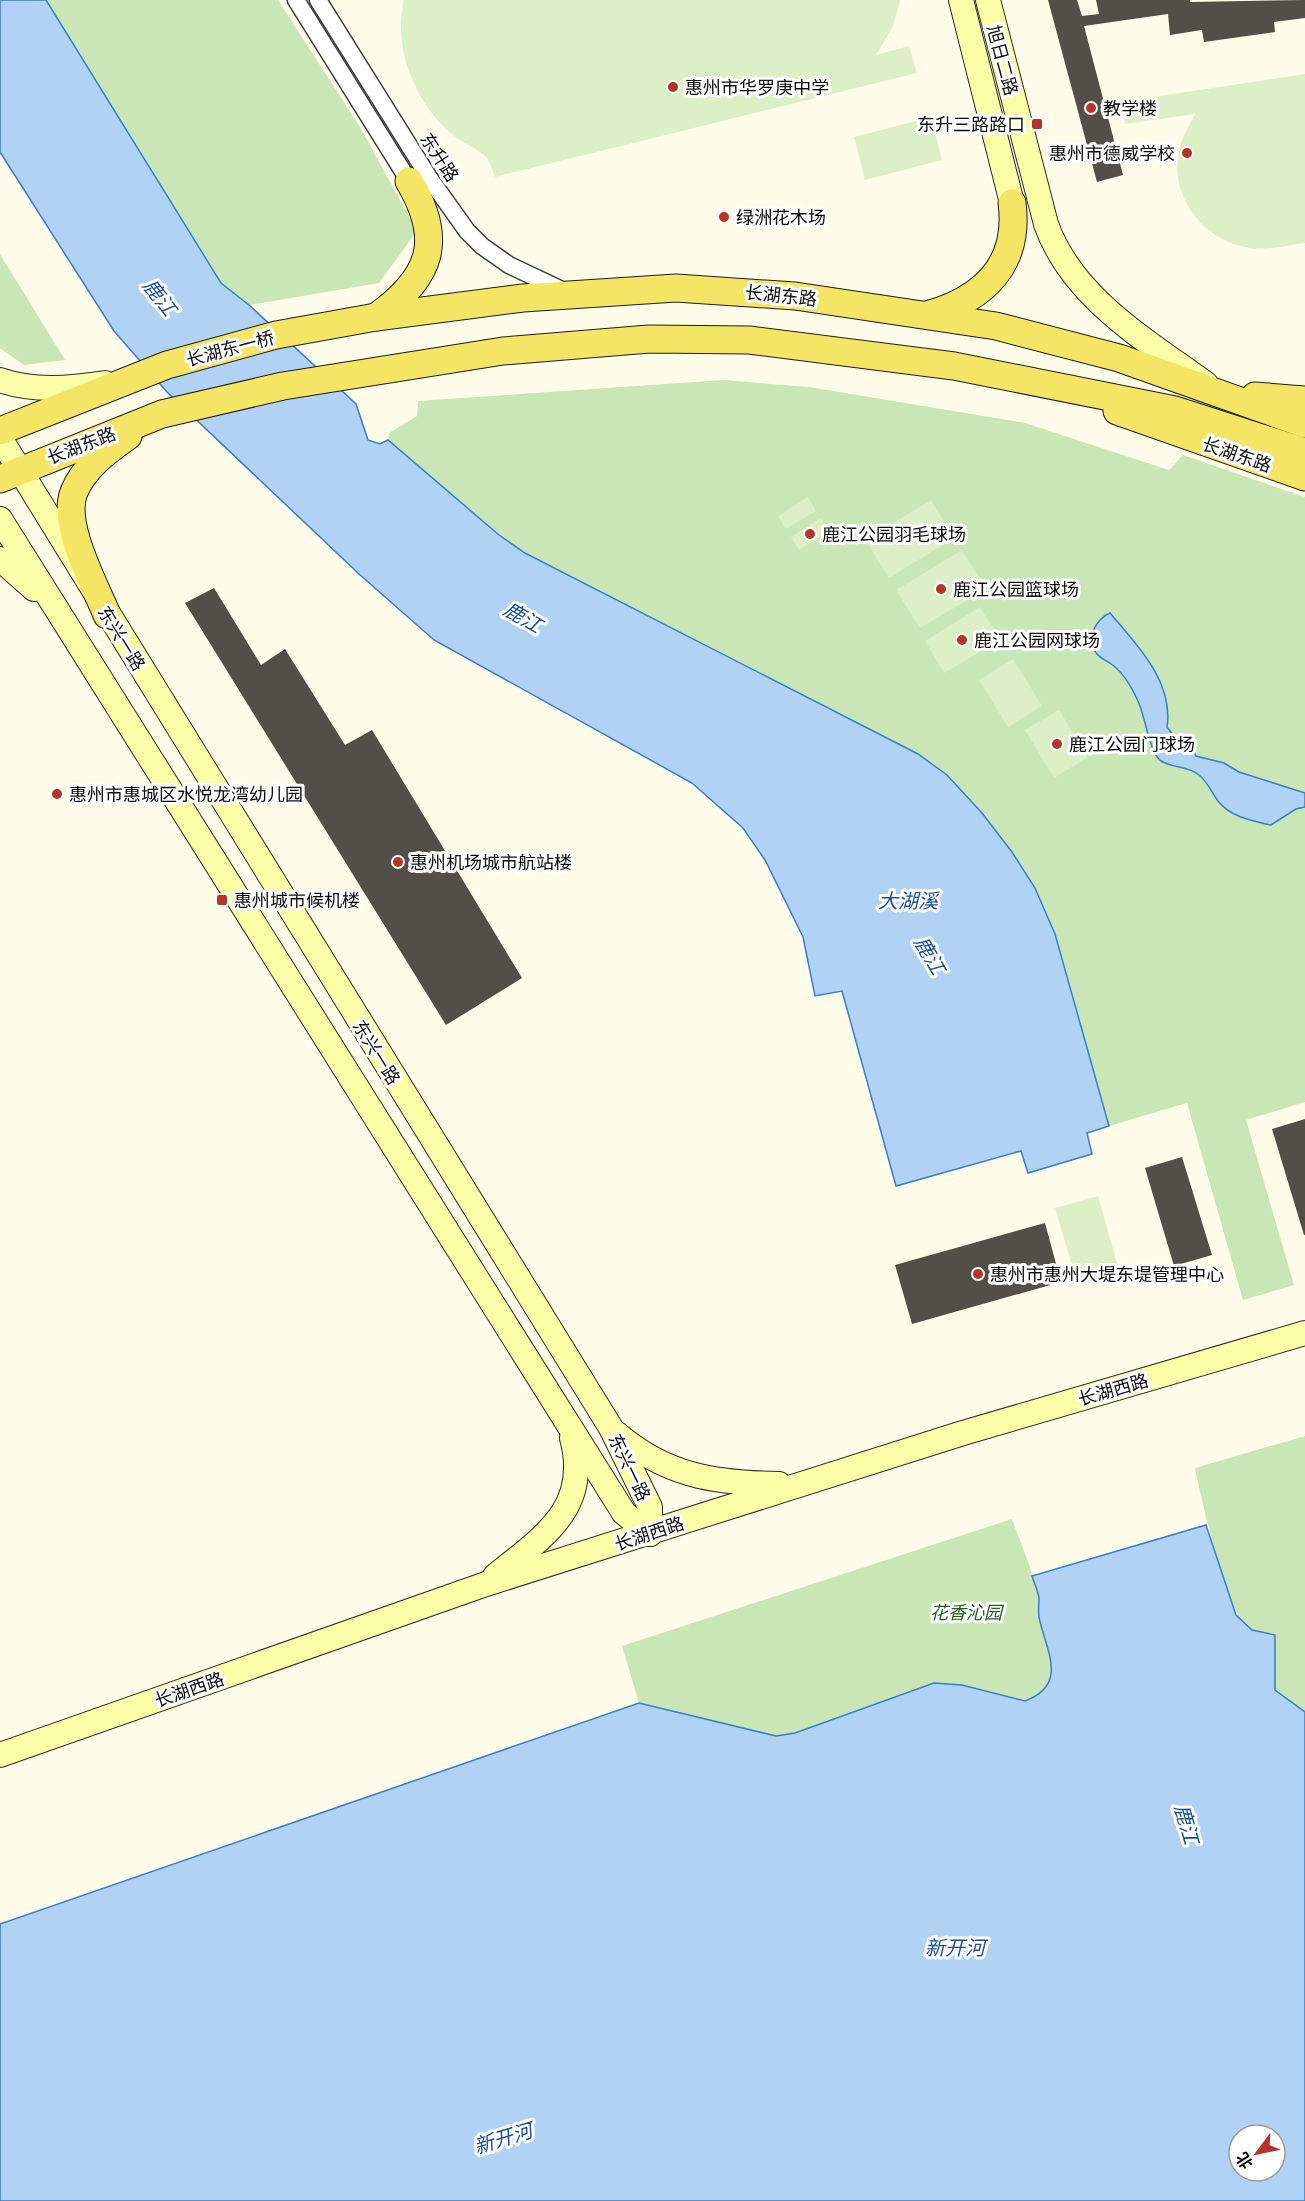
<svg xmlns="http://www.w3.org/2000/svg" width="1305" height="2201" font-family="'PT Serif','Noto Sans SC',serif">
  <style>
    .green { fill: #c9e7b6 }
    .pitch { fill: #dcefc7 }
    .water { fill: #b1d2f4; stroke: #3a7dc9; stroke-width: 1.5; fill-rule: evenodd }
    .building { fill: #544e48 }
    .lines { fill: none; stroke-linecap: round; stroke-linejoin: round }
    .street-casing { stroke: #3e3e3e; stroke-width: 19 }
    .secondary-casing { stroke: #2d2d2d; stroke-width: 26 }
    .primary-casing { stroke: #1c1c1c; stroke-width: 29 }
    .street { stroke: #fff; stroke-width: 16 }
    .secondary { stroke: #fbfda7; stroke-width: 24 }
    .primary { stroke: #f5e564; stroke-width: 27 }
    .poi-dot { fill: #b73428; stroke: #fff; stroke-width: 2 }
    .labels { text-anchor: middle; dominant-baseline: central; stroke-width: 6; stroke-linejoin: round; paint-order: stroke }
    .street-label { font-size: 18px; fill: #0b0b0b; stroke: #fff }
    .poi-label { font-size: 18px; fill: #0b0b0b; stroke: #fff; text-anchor: start }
    .park-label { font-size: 18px; font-style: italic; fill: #23611e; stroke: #fff }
    .water-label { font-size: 20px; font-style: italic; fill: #195099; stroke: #fff }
  </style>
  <rect width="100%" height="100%" fill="#fffdea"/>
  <g class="green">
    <polygon points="46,0 278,0 360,127 417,231 379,283 249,305 221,283"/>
    <polygon points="0,254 65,360 24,365 0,348"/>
    <polygon points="724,380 809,387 1025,423 1169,470 1183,455 1305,497 1305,1102 1246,1120 1294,1285 1243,1300 1187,1103 1109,1126 1055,934 1035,888 1012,852 947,775 918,754 525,552 499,535 388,440 389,433 417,416 418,401"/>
    <path d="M 1305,1436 L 1305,1712 L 1275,1690 L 1275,1635 C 1264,1634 1253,1633 1245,1625 C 1226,1607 1201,1498 1195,1468 Z"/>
    <path d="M 1012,1519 C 1021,1544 1032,1569 1038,1595 C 1040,1602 1037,1610 1039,1618 C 1046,1649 1069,1685 1025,1701 L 962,1685 L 934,1683 L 795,1733 L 776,1736 L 639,1703 L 622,1646 Z"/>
  </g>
  <g class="pitch">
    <path d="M 404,0 L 900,0 L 893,26 L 876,55 L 909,46 L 917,73 L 495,177 C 492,170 490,161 485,156 C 473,146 458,141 447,130 C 413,97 393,47 404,0 Z"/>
    <path d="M 1305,74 L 1305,243 C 1288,245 1267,251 1250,248 C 1205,242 1169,198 1179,152 C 1181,138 1189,126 1195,114 L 1125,124 L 1120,102 Z"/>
    <polygon points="931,117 942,160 865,180 854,137"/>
    <polygon points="808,497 816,511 786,529 778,516"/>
    <polygon points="931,500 954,538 889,578 865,540"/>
    <polygon points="821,518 829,532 799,550 791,537"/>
    <polygon points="962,550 986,589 920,628 896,590"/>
    <polygon points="980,607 1000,640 944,673 925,641"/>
    <polygon points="1013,659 1042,706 1008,727 979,680"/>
    <polygon points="1059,710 1088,757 1054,778 1025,730"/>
    <polygon points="1098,1196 1120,1274 1078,1286 1055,1208"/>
  </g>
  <g class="water">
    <polygon points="0,0 46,0 221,283 249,305 356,404 368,440 380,444 388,440 499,535 525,553 918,754 947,775 982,813 1012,852 1035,888 1055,934 1109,1126 1087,1133 1092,1154 1028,1173 1021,1151 896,1186 842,991 815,996 803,937 765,860 743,828 692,783 434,640 359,574 167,392 114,331 0,152"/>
    <path d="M 1110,613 C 1137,645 1174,682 1167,727 L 1176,739 L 1189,742 L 1196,756 L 1224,763 L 1239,772 L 1305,793 L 1305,807 L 1296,809 L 1271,825 C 1253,821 1230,817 1218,801 C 1212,793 1207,781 1199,775 C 1188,766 1172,768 1161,761 C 1149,752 1145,715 1138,701 C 1133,690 1125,675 1115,667 C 1110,662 1101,659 1097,654 C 1084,641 1096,618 1110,613 Z"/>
    <path d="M 1206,1525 L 1236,1615 L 1252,1630 L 1275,1635 L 1275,1690 L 1305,1712 L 1305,2201 L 0,2201 L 0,1924 L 639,1703 L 776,1736 L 795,1733 L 934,1683 L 962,1685 L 1025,1701 C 1070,1684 1045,1649 1039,1617 C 1038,1611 1039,1604 1039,1598 C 1038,1591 1034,1583 1032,1576 ZM 1239,2135 L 1275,2135 L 1275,2171 L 1239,2171 Z"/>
  </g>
  <g class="building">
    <polygon points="1048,0 1077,0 1082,16 1099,14 1096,0 1190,0 1190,2 1305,0 1305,18 1274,22 1275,32 1204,42 1202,30 1170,35 1168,14 1084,26 1123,175 1097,182"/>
    <polygon points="214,588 261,665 285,649 345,745 372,730 522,978 446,1025 185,603"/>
    <polygon points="1305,1119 1305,1235 1304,1235 1272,1129"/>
    <polygon points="1182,1157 1212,1255 1174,1266 1145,1168"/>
    <polygon points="1045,1223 1061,1282 912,1324 895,1265"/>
  </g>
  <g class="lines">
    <defs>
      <g id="street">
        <polyline points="296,0 409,181"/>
        <polyline points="318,0 430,179 467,231 482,246 509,265 566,292"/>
      </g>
      <g id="secondary">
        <polyline points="961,0 1012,203"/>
        <path d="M 988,0 L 1046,224 C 1072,298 1146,340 1206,384"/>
        <path d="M 0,380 C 34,392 71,388 105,383"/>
        <polyline points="0,438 611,1428 650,1507 650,1534"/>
        <polyline points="0,519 624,1513 650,1534"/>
        <polyline points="0,559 34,589"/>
        <path d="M 616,1433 C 666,1476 715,1483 779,1484"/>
        <path d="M 495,1576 C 543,1537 591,1508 572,1438"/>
        <polyline points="0,1755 486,1584 963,1433 1305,1333"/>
      </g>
      <g id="primary">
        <path d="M 927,315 C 985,299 1020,264 1012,203"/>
        <path d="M 376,317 C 432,277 444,240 409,181"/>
        <polyline points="1255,396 1305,400"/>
        <polyline points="1117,411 1305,477"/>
        <polyline points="0,431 167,365 276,335 376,317 523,298 676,288 795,296 996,326 1119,358 1305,424"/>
        <polyline points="0,479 162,414 283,386 503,351 649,339 749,340 954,366 1175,410 1305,452"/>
        <path d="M 107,615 C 95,585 61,524 74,492 C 84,467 107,451 128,436"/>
      </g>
    </defs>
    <use href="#street" class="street-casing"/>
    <use href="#secondary" class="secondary-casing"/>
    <use href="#primary" class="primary-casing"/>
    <use href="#street" class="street"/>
    <use href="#secondary" class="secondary"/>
    <use href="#primary" class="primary"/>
  </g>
  <g class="poi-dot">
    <circle cx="673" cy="87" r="6"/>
    <circle cx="1091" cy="108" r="6"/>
    <rect x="1031" y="118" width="12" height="12" rx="3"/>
    <circle cx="1187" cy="153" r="6"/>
    <circle cx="724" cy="217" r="6"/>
    <circle cx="810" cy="534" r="6"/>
    <circle cx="941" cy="589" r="6"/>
    <circle cx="962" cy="640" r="6"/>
    <circle cx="1057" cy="744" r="6"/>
    <circle cx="57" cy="794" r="6"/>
    <circle cx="398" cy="862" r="6"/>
    <rect x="216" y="894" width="12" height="12" rx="3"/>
    <circle cx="978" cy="1274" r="6"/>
  </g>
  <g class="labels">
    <g class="street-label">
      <text transform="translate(1003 60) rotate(75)">旭日二路</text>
      <text transform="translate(440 157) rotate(57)">东升路</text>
      <text transform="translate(781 295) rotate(6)">长湖东路</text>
      <text transform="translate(230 348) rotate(-15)">长湖东一桥</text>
      <text transform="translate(81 445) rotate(-21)">长湖东路</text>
      <text transform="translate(1237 454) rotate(19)">长湖东路</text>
      <text transform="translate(122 638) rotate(58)">东兴一路</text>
      <text transform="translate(377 1052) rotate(58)">东兴一路</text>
      <text transform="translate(1113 1389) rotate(-16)">长湖西路</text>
      <text transform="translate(630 1467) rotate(64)">东兴一路</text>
      <text transform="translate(649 1533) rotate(-18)">长湖西路</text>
      <text transform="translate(189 1689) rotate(-19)">长湖西路</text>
    </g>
    <g class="poi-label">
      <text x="685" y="87">惠州市华罗庚中学</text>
      <text x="1103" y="108">教学楼</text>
      <text x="1025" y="124" text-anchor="end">东升三路路口</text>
      <text x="1175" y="153" text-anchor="end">惠州市德威学校</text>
      <text x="736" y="217">绿洲花木场</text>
      <text x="822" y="534">鹿江公园羽毛球场</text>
      <text x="953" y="589">鹿江公园篮球场</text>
      <text x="974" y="640">鹿江公园网球场</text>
      <text x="1069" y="744">鹿江公园门球场</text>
      <text x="69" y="794">惠州市惠城区水悦龙湾幼儿园</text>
      <text x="410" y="862">惠州机场城市航站楼</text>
      <text x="234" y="900">惠州城市候机楼</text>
      <text x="990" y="1274">惠州市惠州大堤东堤管理中心</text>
    </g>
    <g class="park-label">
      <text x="966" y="1612">花香沁园</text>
    </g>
    <g class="water-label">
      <text transform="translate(160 297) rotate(52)">鹿江</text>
      <text transform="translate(523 617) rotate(30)">鹿江</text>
      <text x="908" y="900">大湖溪</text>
      <text transform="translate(930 955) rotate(60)">鹿江</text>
      <text transform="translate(1187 1824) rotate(74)">鹿江</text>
      <text x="955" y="1947">新开河</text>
      <text transform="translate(503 2138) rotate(-17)">新开河</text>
    </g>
  </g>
  <g transform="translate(1257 2153) rotate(238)"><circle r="28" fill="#ffffff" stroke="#9d9d9d" stroke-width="1.5"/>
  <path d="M0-4.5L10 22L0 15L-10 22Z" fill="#b73428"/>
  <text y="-9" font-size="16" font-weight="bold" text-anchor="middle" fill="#0b0b0b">北</text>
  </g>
</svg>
